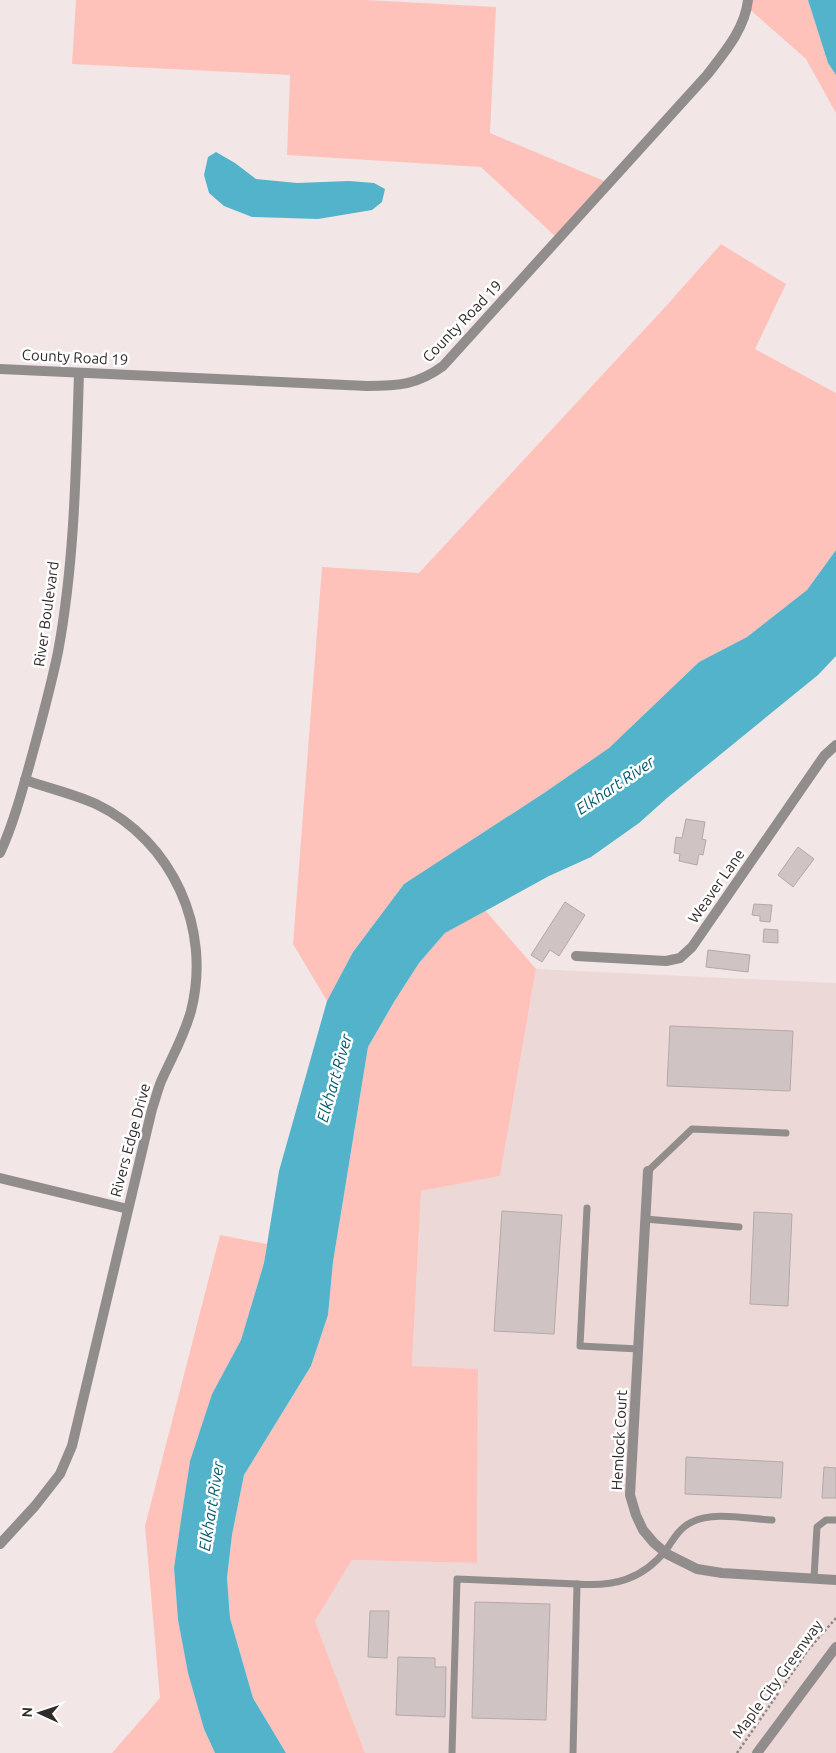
<svg xmlns="http://www.w3.org/2000/svg" width="836" height="1753" font-family="Ubuntu,sans-serif">
  <style>
    .built { fill: #ecd8d6 }
    .green { fill: #fec2bb }
    .water { fill: #52b3ca }
    .building { fill: #cfc4c3; stroke: #b3a9a8 }
    .lines { fill: none; stroke-linecap: round; stroke-linejoin: round }
    .path { stroke: #8e8786; stroke-width: 2.5; stroke-dasharray: 2.5 2.5; stroke-linecap: butt }
    .service { stroke: #928d8d; stroke-width: 7 }
    .minor { stroke: #928d8d; stroke-width: 10 }
    .tertiary { stroke: #928d8d; stroke-width: 10 }
    .labels { text-anchor: middle; dominant-baseline: central; stroke-width: 5; stroke-linejoin: round; paint-order: stroke }
    .street-label { font-size: 15px; fill: #2f2b2a; stroke: #fff }
    .water-label { font-size: 16px; font-style: italic; fill: #01596a; stroke: #fff }
  </style>
  <rect width="100%" height="100%" fill="#f2e7e6"/>
  <polygon class="built" points="536,969 836,983 836,1753 365,1753 315,1621 352,1560 477,1563 478,1369 412,1367 421,1191 500,1176"/>
  <g class="green">
    <polygon points="76,0 366,0 496,7 490,133 609,183 558,239 481,167 287,155 290,75 72,64"/>
    <polygon points="748,0 808,0 828,63 836,75 836,113 806,59 747,7"/>
    <polygon points="721,244 786,284 755,349 836,393 836,550 807,590 747,637 699,662 609,748 544,793 404,884 353,952 327,1001 293,944 322,567 419,573 667,305"/>
    <polygon points="485,910 536,969 500,1176 421,1191 412,1366 478,1369 477,1563 352,1560 315,1621 365,1753 286,1753 253,1698 230,1618 227,1578 232,1535 244,1475 311,1366 328,1315 333,1262 368,1047 394,1002 419,963 445,933"/>
    <polygon points="220,1235 267,1244 264,1263 241,1340 212,1394 190,1461 174,1568 178,1620 188,1673 204,1729 215,1753 112,1753 160,1698 145,1526"/>
  </g>
  <g class="water">
    <polygon points="808,0 836,0 836,75 828,63"/>
    <polygon points="216,152 235,163 256,179 297,183 349,181 374,183 385,189 382,202 372,210 318,219 252,217 224,206 209,193 204,175 208,157"/>
    <polygon points="836,550 836,656 818,675 667,798 639,823 591,857 549,876 445,933 419,963 394,1002 368,1047 333,1262 328,1315 311,1366 244,1475 232,1535 227,1578 230,1618 253,1698 286,1753 215,1753 204,1729 188,1673 178,1620 174,1568 182,1513 190,1461 212,1394 241,1340 264,1263 279,1171 327,1001 353,952 404,884 544,793 609,748 699,662 747,637 807,590"/>
  </g>
  <g class="building">
    <polygon points="686,819 705,822 702,839 706,840 703,855 699,854 697,865 679,861 680,854 674,853 676,837 682,838"/>
    <polygon points="798,847 814,859 793,887 778,875"/>
    <polygon points="565,902 585,915 559,956 550,950 542,962 531,955"/>
    <polygon points="754,904 772,905 770,922 760,921 760,916 752,915"/>
    <polygon points="764,929 778,930 778,943 763,942"/>
    <polygon points="708,950 750,955 748,972 706,967"/>
    <polygon points="670,1026 793,1031 790,1091 667,1086"/>
    <polygon points="502,1211 562,1215 554,1334 494,1331"/>
    <polygon points="754,1212 792,1214 788,1306 750,1304"/>
    <polygon points="686,1457 783,1462 781,1498 685,1494"/>
    <polygon points="824,1467 836,1468 836,1498 822,1498"/>
    <polygon points="475,1602 550,1604 546,1720 472,1718"/>
    <polygon points="370,1611 389,1611 387,1658 368,1657"/>
    <polygon points="398,1657 435,1658 435,1667 446,1667 445,1717 396,1715"/>
  </g>
  <g class="lines">
    <polyline class="path" points="737,1753 808,1650 836,1618"/>
    <g class="service">
      <polyline points="648,1171 692,1129 786,1133"/>
      <polyline points="587,1208 580,1346 639,1349"/>
      <polyline points="645,1219 739,1227"/>
      <polyline points="814,1578 817,1527 826,1520 836,1520"/>
      <polyline points="452,1753 457,1579 577,1584"/>
      <path d="M 573,1753 L 577,1584 C 613,1587 642,1580 666,1550 C 673,1540 680,1527 692,1522 C 713,1511 748,1519 772,1520"/>
    </g>
    <g class="minor">
      <path d="M 0,853 C 14,823 24,784 33,752 C 42,719 51,686 58,652 C 75,560 76,466 79,373"/>
      <polyline points="576,956 666,961 680,958 692,947 824,756 836,745"/>
      <polyline points="648,1171 630,1495 636,1515 643,1530 654,1543 667,1554 697,1569 722,1573 836,1580"/>
      <polyline points="0,1178 128,1209"/>
      <path d="M 0,1544 L 35,1506 L 60,1474 L 72,1446 L 152,1109 C 156,1098 158,1087 163,1077 C 174,1053 184,1036 191,1011 C 212,929 173,841 96,804 C 74,794 48,788 25,780"/>
    </g>
    <g class="tertiary">
      <path d="M 0,369 L 367,386 C 398,386 417,385 443,366 L 707,75 C 724,53 745,29 748,0"/>
      <polyline points="757,1753 836,1647"/>
    </g>
  </g>
  <g class="labels">
    <g class="street-label">
      <text transform="translate(462 321) rotate(-46)">County Road 19</text>
      <text transform="translate(75 357) rotate(3)">County Road 19</text>
      <text transform="translate(46 614) rotate(-82)">River Boulevard</text>
      <text transform="translate(716 886) rotate(-55)">Weaver Lane</text>
      <text transform="translate(130 1140) rotate(-75)">Rivers Edge Drive</text>
      <text transform="translate(619 1440) rotate(-87)">Hemlock Court</text>
      <text transform="translate(777 1679) rotate(-54)">Maple City Greenway</text>
    </g>
    <g class="water-label">
      <text transform="translate(615 785) rotate(-34)">Elkhart River</text>
      <text transform="translate(334 1078) rotate(-74)">Elkhart River</text>
      <text transform="translate(211 1506) rotate(-81)">Elkhart River</text>
    </g>
  </g>
  <g transform="translate(40 1713) rotate(273)" stroke="#ffffff" stroke-width="4" paint-order="stroke">
  <path d="M0-4L9 19L0 12L-9 19Z" fill="#2f2b2a"/>
  <text y="-8" font-size="14" font-weight="bold" text-anchor="middle" fill="#2f2b2a">N</text>
  </g>
</svg>
